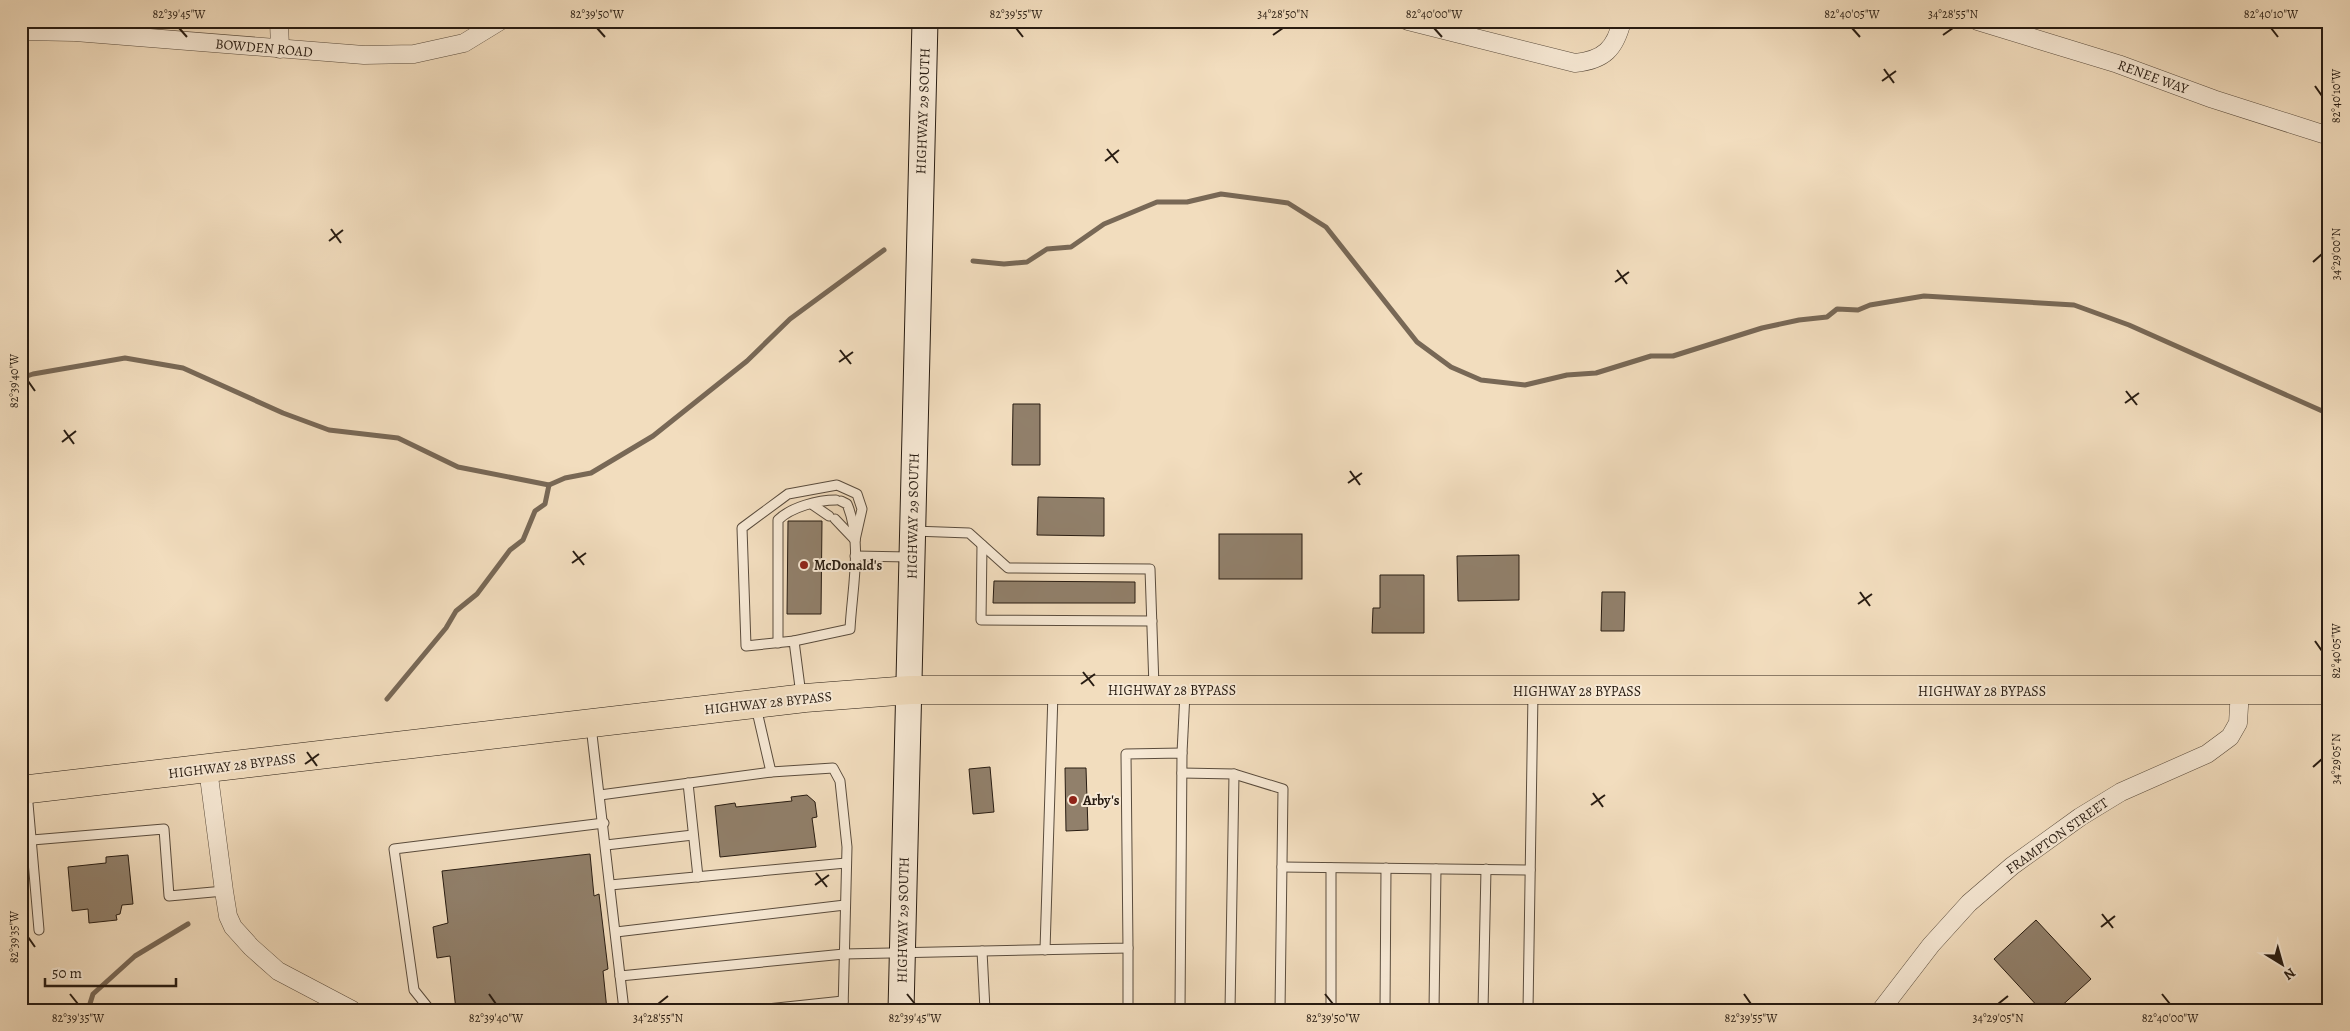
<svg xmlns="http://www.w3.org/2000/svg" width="2350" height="1031" font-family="Alegreya,serif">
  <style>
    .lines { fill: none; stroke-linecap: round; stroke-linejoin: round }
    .stream { stroke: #786856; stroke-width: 5 }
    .building { fill: #91806b; stroke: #281c12 }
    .lane-casing { stroke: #5a4c3d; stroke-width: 11 }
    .street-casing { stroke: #5a4c3d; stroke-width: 19 }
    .secondary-casing { stroke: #281c12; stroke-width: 27 }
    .highway-casing { stroke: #281c12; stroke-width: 29 }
    .lane { stroke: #f7e9d5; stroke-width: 9 }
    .street { stroke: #f7e9d5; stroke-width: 18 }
    .secondary { stroke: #f7e9d5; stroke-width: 25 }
    .highway { stroke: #f2ddbe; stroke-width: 28 }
    .ticks { fill: none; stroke: #281c12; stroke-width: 2 }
    .poi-dot { fill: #8f2418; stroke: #f7e9d5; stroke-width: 2 }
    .labels { text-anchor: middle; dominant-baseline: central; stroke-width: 4; stroke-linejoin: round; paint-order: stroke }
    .street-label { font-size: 14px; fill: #281c12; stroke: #f7e9d5 }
    .poi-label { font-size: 14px; font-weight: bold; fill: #281c12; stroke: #f7e9d5; text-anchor: start }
    .neatline { fill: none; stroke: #281c12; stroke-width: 2 }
    .ticks-label { font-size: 12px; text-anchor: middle; fill: #281c12 }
  </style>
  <rect width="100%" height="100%" fill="#f2ddbe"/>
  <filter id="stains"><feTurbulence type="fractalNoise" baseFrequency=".004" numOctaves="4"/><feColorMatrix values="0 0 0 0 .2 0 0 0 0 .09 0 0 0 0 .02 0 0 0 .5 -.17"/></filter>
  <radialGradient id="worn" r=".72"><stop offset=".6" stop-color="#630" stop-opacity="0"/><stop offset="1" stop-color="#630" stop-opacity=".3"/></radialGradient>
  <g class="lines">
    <g class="stream">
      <polyline points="973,261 1004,264 1027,262 1047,249 1071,247 1104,224 1157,202 1187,202 1221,194 1288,203 1326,227 1417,342 1451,367 1481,380 1525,385 1567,375 1596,373 1651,356 1673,356 1762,328 1799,320 1827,317 1837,309 1858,310 1870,305 1924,296 2074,305 2129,325 2329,414"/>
      <polyline points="21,378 33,374 125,358 183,368 283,413 329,430 398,438 458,467 549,485 565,478 591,473 653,436 747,361 790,319 884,250"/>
      <polyline points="387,699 446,628 456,611 477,594 510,550 523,540 535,511 545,504 549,485"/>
      <polyline points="88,1010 93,994 135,956 188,924"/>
    </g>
  </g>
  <g class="building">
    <polygon points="1013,404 1040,404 1040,465 1012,465"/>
    <polygon points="1038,497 1104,498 1104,536 1037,535"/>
    <polygon points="788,521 822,521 821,614 787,614"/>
    <rect x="1219" y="534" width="83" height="45"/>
    <polygon points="1519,555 1519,600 1458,601 1457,556"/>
    <polygon points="1380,575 1424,575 1424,633 1372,633 1373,608 1380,608"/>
    <polygon points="994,581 1135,582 1135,603 993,603"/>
    <polygon points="1602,592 1625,592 1624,631 1601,631"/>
    <polygon points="990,767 994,812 973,814 969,769"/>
    <polygon points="1065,768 1086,768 1088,830 1066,831"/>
    <polygon points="807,795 815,802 817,817 812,818 816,847 720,857 715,806 735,803 736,807 792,801 791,797"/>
    <polygon points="590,854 594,896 599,894 608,969 603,971 607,1010 456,1010 450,956 437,958 433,927 448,923 442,871"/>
    <polygon points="128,855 133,904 122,905 120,914 116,915 117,920 89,923 88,909 72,911 68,867 106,863 106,857"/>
    <polygon points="2036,920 2091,979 2057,1010 2041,1010 1994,959"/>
  </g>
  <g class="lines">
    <defs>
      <g id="lane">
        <polyline points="813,505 829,516"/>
        <polyline points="835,519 855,540"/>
        <polyline points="913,531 969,533 1008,568 1150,569 1154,687"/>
        <polyline points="982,545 981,620 1152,621"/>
        <polyline points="855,556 909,557"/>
        <path d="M 794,641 L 850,629 C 852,589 863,542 847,504 L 841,501"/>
        <path d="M 778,643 L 778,520 C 791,507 818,500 836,500"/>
        <polyline points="801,695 794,641 746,646 742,528 788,494 837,485 857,494 862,509 855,540"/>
        <polyline points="756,707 771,772 833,768 840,781 847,847 843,1010"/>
        <polyline points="591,726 624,1010"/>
        <polyline points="1182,753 1185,693"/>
        <polyline points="1182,773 1234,774 1283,789 1280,1010"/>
        <polyline points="688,783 698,877"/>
        <polyline points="27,792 39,930"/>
        <polyline points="600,795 771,772"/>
        <polyline points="32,840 164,829 169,896 224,891"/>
        <polyline points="606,845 693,835"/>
        <polyline points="1282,867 1530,870"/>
        <polyline points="1331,868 1331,1010"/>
        <polyline points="610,885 846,863"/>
        <polyline points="616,932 845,905"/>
        <polyline points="1045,950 1053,693"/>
        <polyline points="982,951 985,1010"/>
        <polyline points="620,976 844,954 1128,948 1126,754 1182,753 1180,1010"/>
        <polyline points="430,1010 414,990 394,849 604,823"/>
        <polyline points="757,1010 843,1001"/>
        <polyline points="1128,1010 1128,948"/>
        <polyline points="1230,1010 1234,774"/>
        <polyline points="1385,1010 1386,868"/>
        <polyline points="1434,1010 1436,869"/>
        <polyline points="1483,1010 1486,869"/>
        <polyline points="1528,1010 1533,693"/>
      </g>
      <g id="street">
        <polyline points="279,21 280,49"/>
        <path d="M 1408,21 L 1575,63 C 1604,60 1615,49 1622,21"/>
        <polyline points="1977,21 2118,64 2213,99 2329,136"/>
        <polyline points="21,31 75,32 364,55 414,54 464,43 500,21"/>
        <polyline points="208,769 224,891 228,916 233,927 251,947 278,971 352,1010"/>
        <polyline points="1881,1010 1931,945 1969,903 2012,866 2080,817 2121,792 2207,754 2230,737 2238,723 2240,690"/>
      </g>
      <polyline id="secondary" points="901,1010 925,21"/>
      <polyline id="highway" points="21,790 805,698 910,690 2329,690"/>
    </defs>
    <use href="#lane" class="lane-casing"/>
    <use href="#street" class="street-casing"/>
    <use href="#secondary" class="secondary-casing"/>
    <use href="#highway" class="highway-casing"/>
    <use href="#lane" class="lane"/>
    <use href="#street" class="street"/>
    <use href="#secondary" class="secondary"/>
    <use href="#highway" class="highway"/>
  </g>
  <path class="ticks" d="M 179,28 L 187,37M 597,28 L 605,37M 1016,28 L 1023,37M 1434,28 L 1442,37M 1852,28 L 1860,37M 2271,28 L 2278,37M 1273,35 L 1283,28M 1943,35 L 1953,28M 1884,69 L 1894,83M 1882,81 L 1896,71M 2315,86 L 2322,96M 1107,149 L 1118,163M 1105,161 L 1119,150M 331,229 L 341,243M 329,241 L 343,230M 2313,262 L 2322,254M 1617,270 L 1627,284M 1615,282 L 1629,272M 840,350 L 851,364M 839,362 L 853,352M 28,381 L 35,391M 2126,391 L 2137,405M 2125,403 L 2139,393M 64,430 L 74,444M 62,442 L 76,431M 1350,471 L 1360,485M 1348,483 L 1362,473M 573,551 L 584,565M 572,563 L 586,553M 1860,592 L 1870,606M 1858,604 L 1872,594M 2315,641 L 2322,651M 1083,672 L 1094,686M 1081,684 L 1095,674M 307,752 L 317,766M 305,764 L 319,754M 2313,767 L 2322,759M 1593,793 L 1603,807M 1591,805 L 1605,795M 816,873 L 827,887M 815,885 L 829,875M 2102,914 L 2113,928M 2101,927 L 2115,916M 28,937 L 35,947M 70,994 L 78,1004M 489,994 L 496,1004M 907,994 L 915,1004M 1325,994 L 1333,1004M 1744,994 L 1751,1004M 2162,994 L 2170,1004M 658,1004 L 668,996M 1998,1004 L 2008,996"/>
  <g class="poi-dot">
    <circle cx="804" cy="565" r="5"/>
    <circle cx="1073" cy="800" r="5"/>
  </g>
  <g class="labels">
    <g class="street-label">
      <text transform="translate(264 48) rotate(5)">BOWDEN ROAD</text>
      <text transform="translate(2153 77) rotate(20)">RENEE WAY</text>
      <text transform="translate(923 111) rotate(-88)">HIGHWAY 29 SOUTH</text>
      <text transform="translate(913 516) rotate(-89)">HIGHWAY 29 SOUTH</text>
      <text x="1172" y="690">HIGHWAY 28 BYPASS</text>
      <text x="1577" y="691">HIGHWAY 28 BYPASS</text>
      <text x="1982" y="691">HIGHWAY 28 BYPASS</text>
      <text transform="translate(768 703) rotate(-6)">HIGHWAY 28 BYPASS</text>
      <text transform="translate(232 766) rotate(-7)">HIGHWAY 28 BYPASS</text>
      <text transform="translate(2057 836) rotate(-35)">FRAMPTON STREET</text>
      <text transform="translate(903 920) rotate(-89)">HIGHWAY 29 SOUTH</text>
    </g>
    <g class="poi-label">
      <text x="814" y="565">McDonald's</text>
      <text x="1083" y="800">Arby's</text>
    </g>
  </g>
  <rect width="2350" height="1031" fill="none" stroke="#f2ddbe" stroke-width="55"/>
  <g transform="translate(2282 964) rotate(143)" stroke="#f7e9d5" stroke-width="4" paint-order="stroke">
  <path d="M0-4L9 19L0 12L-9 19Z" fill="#281c12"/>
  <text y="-8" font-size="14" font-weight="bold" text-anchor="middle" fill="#281c12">N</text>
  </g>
  <path d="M45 978v8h131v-8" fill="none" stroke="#281c12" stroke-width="2.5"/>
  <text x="52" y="978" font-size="15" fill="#281c12" stroke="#f7e9d5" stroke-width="4" paint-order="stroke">50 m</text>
  <rect x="28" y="28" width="2294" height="976" class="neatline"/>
  <g class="ticks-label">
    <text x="179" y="18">82°39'45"W</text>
    <text x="597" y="18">82°39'50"W</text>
    <text x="1016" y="18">82°39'55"W</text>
    <text x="1283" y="18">34°28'50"N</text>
    <text x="1434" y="18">82°40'00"W</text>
    <text x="1852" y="18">82°40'05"W</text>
    <text x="1953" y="18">34°28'55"N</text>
    <text x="2271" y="18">82°40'10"W</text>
    <text transform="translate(2336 96) rotate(-90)" y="4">82°40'10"W</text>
    <text transform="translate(2336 254) rotate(-90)" y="4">34°29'00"N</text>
    <text transform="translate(14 381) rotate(-90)" y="4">82°39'40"W</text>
    <text transform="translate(2336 651) rotate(-90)" y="4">82°40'05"W</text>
    <text transform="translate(2336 759) rotate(-90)" y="4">34°29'05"N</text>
    <text transform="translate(14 937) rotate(-90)" y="4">82°39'35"W</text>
    <text x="78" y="1022">82°39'35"W</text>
    <text x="496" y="1022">82°39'40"W</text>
    <text x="658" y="1022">34°28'55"N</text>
    <text x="915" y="1022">82°39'45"W</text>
    <text x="1333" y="1022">82°39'50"W</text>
    <text x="1751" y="1022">82°39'55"W</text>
    <text x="1998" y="1022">34°29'05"N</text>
    <text x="2170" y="1022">82°40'00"W</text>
  </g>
  <rect width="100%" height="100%" filter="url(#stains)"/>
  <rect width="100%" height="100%" fill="url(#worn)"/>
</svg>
